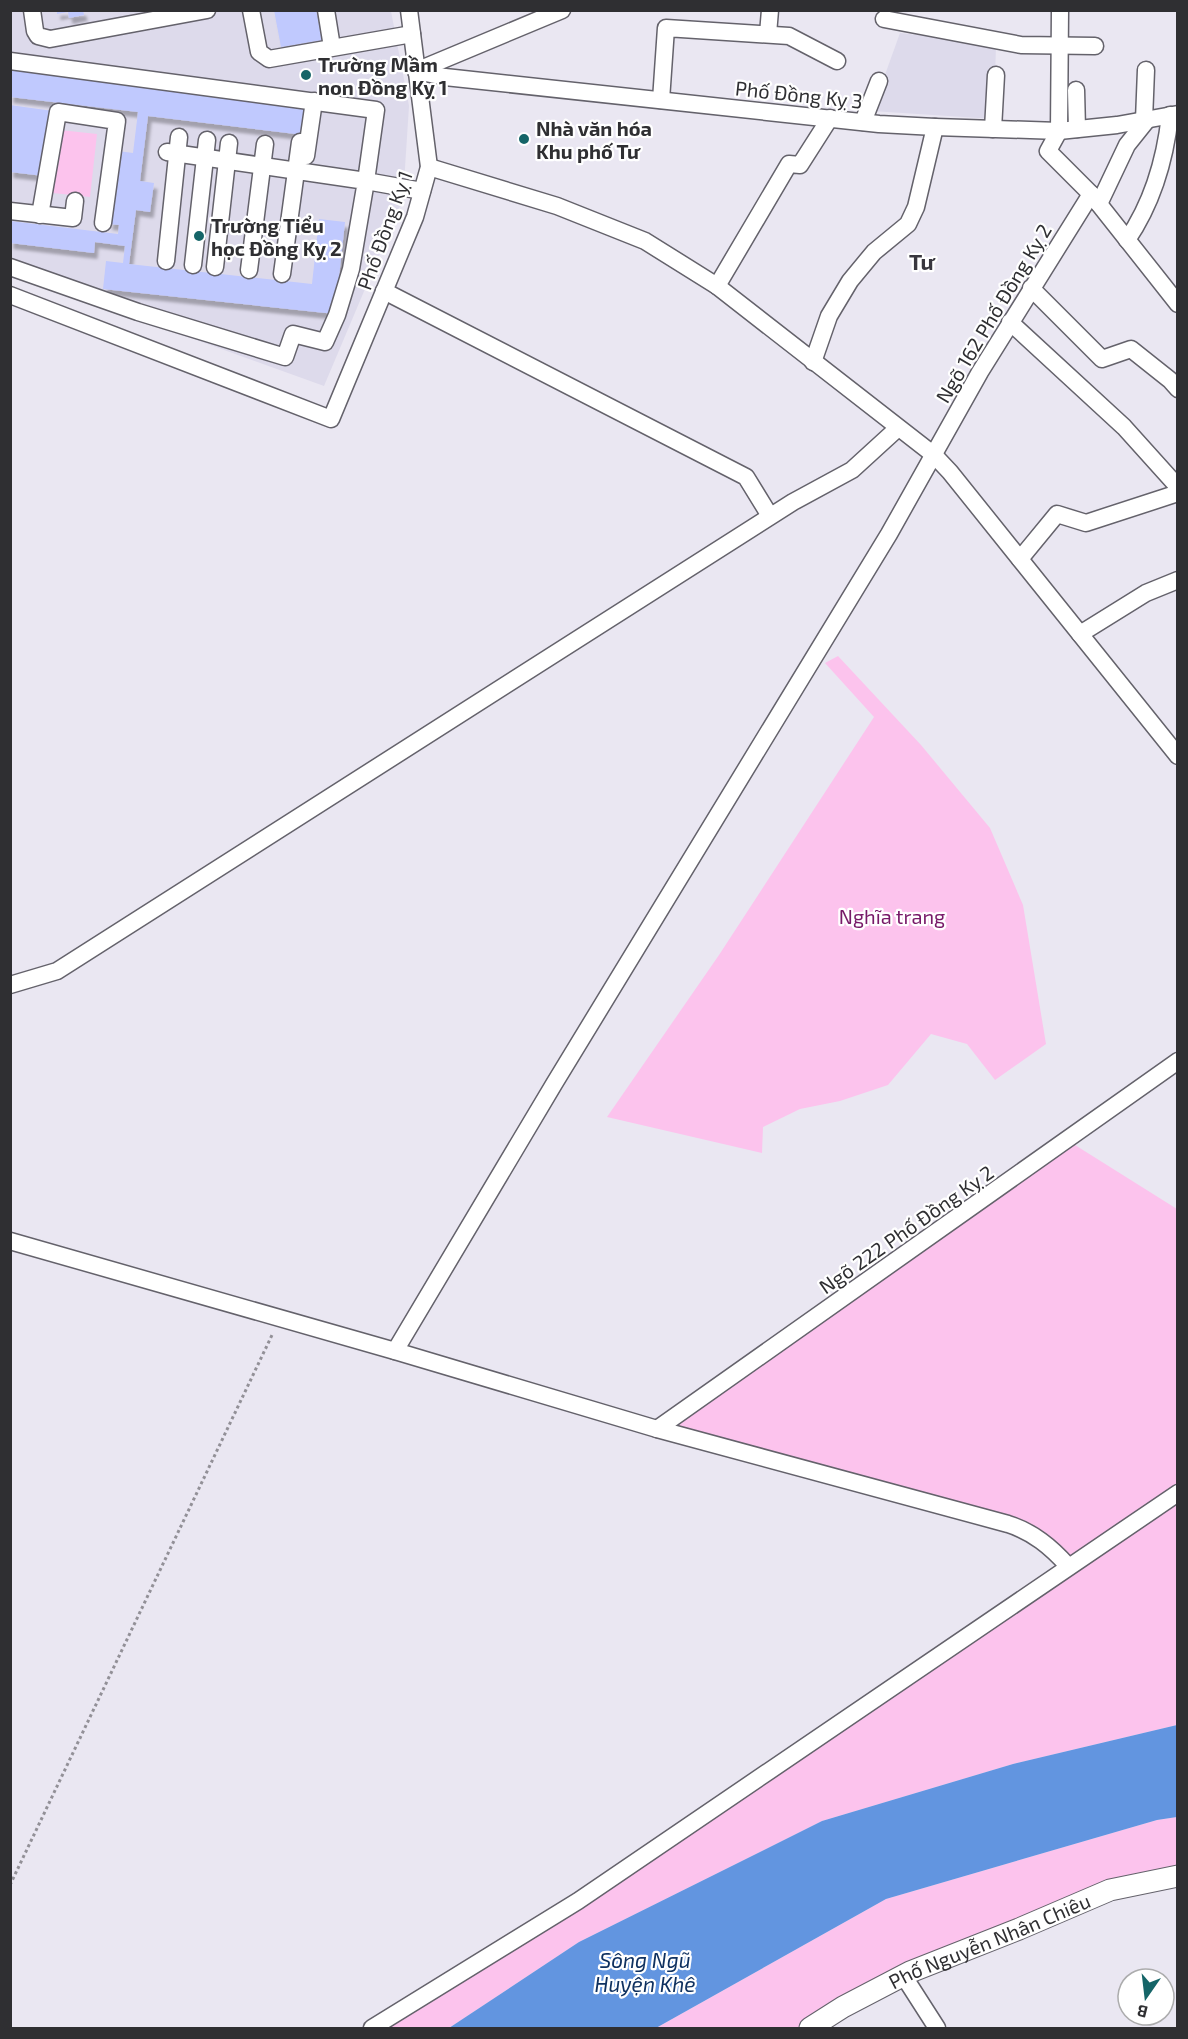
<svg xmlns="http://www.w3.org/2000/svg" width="1188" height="2039" font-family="'Exo 2',sans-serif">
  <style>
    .built { fill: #dddaeb }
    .green { fill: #fcc3ed }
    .water { fill: #6295e0 }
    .building { fill: #c0c9fe; filter: url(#shadow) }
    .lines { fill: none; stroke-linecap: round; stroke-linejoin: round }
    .minor-casing { stroke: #64626b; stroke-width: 19 }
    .major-casing { stroke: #64626b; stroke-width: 23 }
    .path { stroke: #929097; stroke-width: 3; stroke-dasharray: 3 3; stroke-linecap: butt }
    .minor { stroke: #fff; stroke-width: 16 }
    .major { stroke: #fff; stroke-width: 21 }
    .poi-dot { fill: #156568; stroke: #fff; stroke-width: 2 }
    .labels { text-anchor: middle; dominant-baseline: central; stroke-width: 4.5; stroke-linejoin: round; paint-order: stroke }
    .poi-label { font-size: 20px; font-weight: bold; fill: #2f2f32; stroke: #fff; text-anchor: start }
    .street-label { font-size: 20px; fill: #2f2f32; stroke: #fff }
    .park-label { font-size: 20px; fill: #771968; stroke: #fff }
    .water-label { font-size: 21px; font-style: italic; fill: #0f3160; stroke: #fff }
    .quarter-label { font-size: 22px; font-weight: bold; fill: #38363e; stroke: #fff }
  </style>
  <defs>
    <filter id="shadow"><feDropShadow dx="3.5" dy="6" stdDeviation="1.5" flood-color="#0004"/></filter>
  </defs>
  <rect width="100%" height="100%" fill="#eae7f2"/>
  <g class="built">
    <polygon points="10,11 391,11 409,106 403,199 324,386 11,273"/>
    <polygon points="900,33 996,44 994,119 872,111"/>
  </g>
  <g class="green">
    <polygon points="60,130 97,134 90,197 53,193"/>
    <polygon points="838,656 921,745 990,828 1023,905 1046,1044 995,1080 967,1044 931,1034 888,1085 840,1101 800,1109 763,1127 762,1153 607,1117 719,955 874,717 825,663"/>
    <polygon points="1067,1140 1177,1209 1177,1725 1013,1764 822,1821 579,1942 449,2028 372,2028 1068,1566 1038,1538 657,1429"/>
    <polygon points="1177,1817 1177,1876 903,1975 815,2028 656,2028 886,1899 1157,1820"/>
  </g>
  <polygon class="water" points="1177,1725 1177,1817 1157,1820 886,1899 656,2028 449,2028 579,1942 822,1821 1013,1764"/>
  <g class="building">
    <polygon points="57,10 83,10 84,15 69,18 68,12 57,14"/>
    <polygon points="274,10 316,10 322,40 281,47"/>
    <polygon points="10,68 308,103 304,135 148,116 140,181 154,183 150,212 136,210 129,264 312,284 319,219 345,222 335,314 103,289 106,261 123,263 125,246 95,242 94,253 10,243 10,221 118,234 119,225 109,224 118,151 133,153 138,112 10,97"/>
    <polygon points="10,105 53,111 44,176 10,172"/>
  </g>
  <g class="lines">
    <defs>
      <g id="minor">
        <polyline points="32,10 35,31 38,36 50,39 207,10"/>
        <polyline points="251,10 259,52 269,59 412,34"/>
        <polyline points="326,10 332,47"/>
        <polyline points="1060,10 1059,131 1048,151 1091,194 1178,304"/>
        <polyline points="884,19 1021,45 1095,46"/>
        <polyline points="768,34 770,10"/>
        <polyline points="10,61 376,110 366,181 422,191"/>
        <polyline points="416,71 445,77 879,124 935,127 1059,131 1117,125 1178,114"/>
        <polyline points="416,71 562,10"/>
        <polyline points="1076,90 1077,129"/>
        <polyline points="661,100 666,28 789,36 837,61"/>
        <polyline points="1144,120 1146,70"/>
        <polyline points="863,122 879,81"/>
        <polyline points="993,129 996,75"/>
        <polyline points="306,156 314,101"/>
        <polyline points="429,167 557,206 645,241 717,286 934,455 950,472 1178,756"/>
        <polyline points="1099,204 1127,145 1147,120"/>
        <polyline points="10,211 73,218 75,201"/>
        <polyline points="40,215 58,112 117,121 103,223"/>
        <path d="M 1127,240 C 1153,202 1165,161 1170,115"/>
        <polyline points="166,261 179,137"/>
        <polyline points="193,265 207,140"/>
        <polyline points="10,267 138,312 285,357 293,334 325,342 337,315 351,269 366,181 167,152"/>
        <polyline points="215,267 229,143"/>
        <polyline points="249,270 265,144"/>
        <polyline points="282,274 300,142"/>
        <polyline points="717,286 789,164 800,165 830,118"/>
        <polyline points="1031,288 1102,359 1131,349 1170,380 1178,389"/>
        <polyline points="384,291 746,477 770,516"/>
        <polyline points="10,295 331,419 415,217 429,167 409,10"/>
        <polyline points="1010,322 1124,427 1178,487"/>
        <polyline points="813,362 829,316 850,281 874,252 908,224 916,207 935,127"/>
        <polyline points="1020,559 1057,514 1086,523 1178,493"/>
        <polyline points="1080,634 1146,593 1178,580"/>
        <polyline points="10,985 57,971 793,502 852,470 898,428"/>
        <path d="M 10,1241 L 395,1351 L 657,1429 L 1008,1524 C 1033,1532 1051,1547 1068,1566"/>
        <polyline points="395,1351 554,1084 889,534 980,372 1091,194"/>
        <polyline points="657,1429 1178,1061"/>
        <polyline points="903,1975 937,2028"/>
        <polyline points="372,2028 578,1901 1178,1493"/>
      </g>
      <g id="major">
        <path id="s1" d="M 810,2028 L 843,2007 L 910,1972 L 1019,1929 L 1110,1890 L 1178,1876"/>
      </g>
    </defs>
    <use href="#minor" class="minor-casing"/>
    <use href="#major" class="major-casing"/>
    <polyline class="path" points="10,1885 273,1333"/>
    <use href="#minor" class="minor"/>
    <use href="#major" class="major"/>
  </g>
  <g class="poi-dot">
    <circle cx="306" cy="75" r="6"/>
    <circle cx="524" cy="139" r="6"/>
    <circle cx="199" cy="236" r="6"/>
  </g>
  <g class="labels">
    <g class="poi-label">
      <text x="318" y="64">Trường Mầm<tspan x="318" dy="23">non Đồng Kỵ 1</tspan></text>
      <text x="536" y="128">Nhà văn hóa<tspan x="536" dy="23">Khu phố Tư</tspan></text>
      <text x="211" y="225">Trường Tiểu<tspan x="211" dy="23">học Đồng Kỵ 2</tspan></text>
    </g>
    <g class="street-label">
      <text transform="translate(799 94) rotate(6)">Phố Đồng Kỵ 3</text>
      <text transform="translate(384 230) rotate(-70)">Phố Đồng Kỵ 1</text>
      <text transform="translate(993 313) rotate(-59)">Ngõ 162 Phố Đồng Kỵ 2</text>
      <text transform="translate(906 1229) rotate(-35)">Ngõ 222 Phố Đồng Kỵ 2</text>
      <text stroke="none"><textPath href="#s1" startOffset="200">Phố Nguyễn Nhân Chiêu</textPath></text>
    </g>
    <g class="park-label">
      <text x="892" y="916">Nghĩa trang</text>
    </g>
    <g class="water-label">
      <text x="645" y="1959">Sông Ngũ<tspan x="645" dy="24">Huyện Khê</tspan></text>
    </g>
    <g class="quarter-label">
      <text x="922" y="261">Tư</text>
    </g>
  </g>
  <rect width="1188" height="2039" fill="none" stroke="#2f2f32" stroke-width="24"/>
  <g transform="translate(1146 1997) rotate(194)"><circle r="28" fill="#ffffff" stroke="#acacad" stroke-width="1.5"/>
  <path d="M0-4.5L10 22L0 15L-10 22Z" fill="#156568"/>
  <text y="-9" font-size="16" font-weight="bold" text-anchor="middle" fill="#2f2f32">B</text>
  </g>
</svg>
